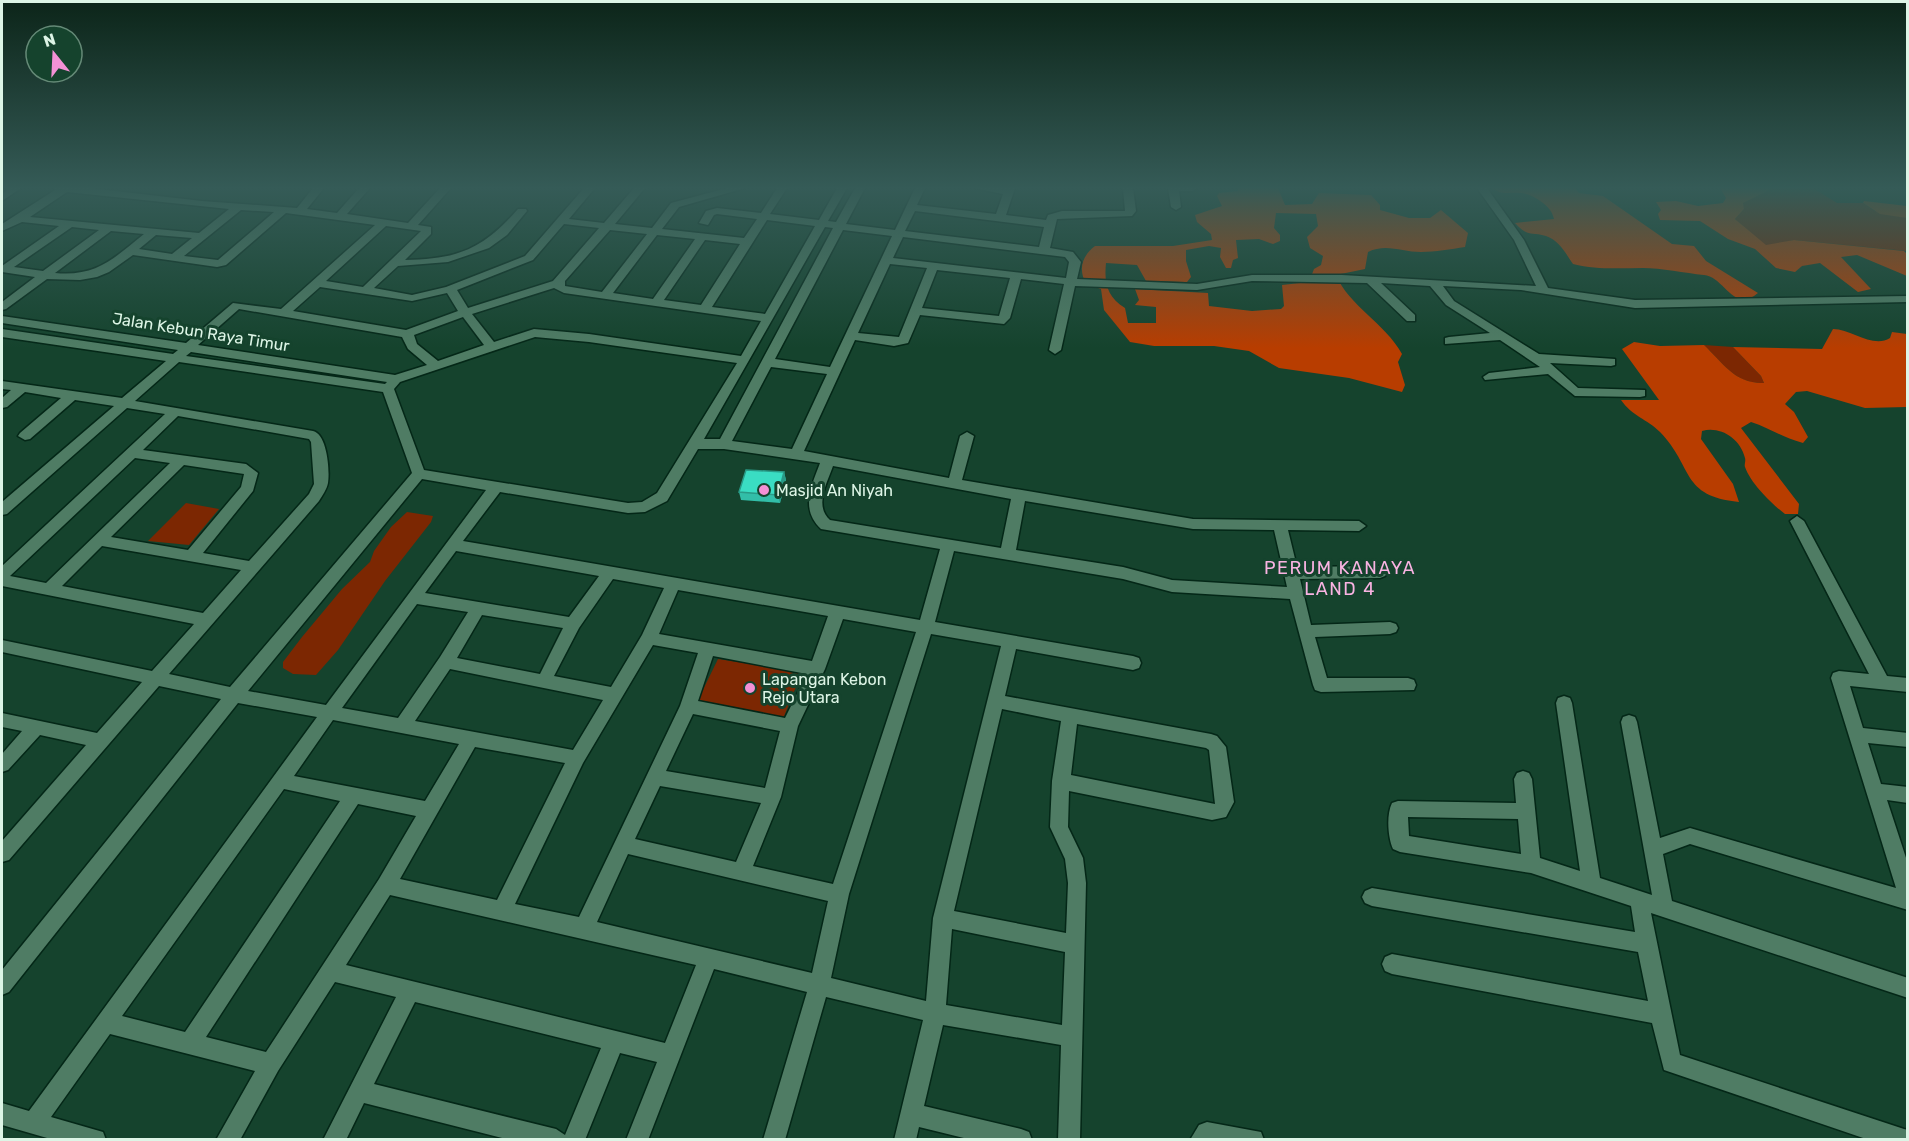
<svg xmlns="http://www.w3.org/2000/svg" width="1909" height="1141" font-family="Rubik,sans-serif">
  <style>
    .green { fill: #7c2702 }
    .forest { fill: #b83d00; fill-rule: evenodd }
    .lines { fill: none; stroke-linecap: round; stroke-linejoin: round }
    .minor-casing { stroke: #042717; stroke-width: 3 }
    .minor { fill: #4f7c64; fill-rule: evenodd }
    .wall { fill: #32bea8 }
    .shaded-wall { fill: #299b88 }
    .building { fill: #3addc3; stroke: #299b88; stroke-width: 1.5 }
    .poi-dot { fill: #f391d5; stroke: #15432d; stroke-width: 2 }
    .labels { text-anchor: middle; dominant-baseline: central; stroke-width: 6; stroke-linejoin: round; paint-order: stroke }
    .street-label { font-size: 16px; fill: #ddf5e6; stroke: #15432d }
    .poi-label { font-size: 16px; fill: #ddf5e6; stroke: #15432d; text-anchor: start }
    .neighbourhood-label { font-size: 18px; letter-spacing: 1.5px; fill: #f9b3e2; stroke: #15432d }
  </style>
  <rect width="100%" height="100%" fill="#15432d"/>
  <g class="green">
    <polygon points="1774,188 1813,188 1837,203 1863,203 1875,211 1907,218 1907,251 1794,240 1766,246 1735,219 1744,209 1742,203"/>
    <path d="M 1704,345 L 1733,347 L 1761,376 L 1764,383 C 1735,384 1724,364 1704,345 Z"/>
    <polygon points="186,503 219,509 189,545 148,541"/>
    <polygon points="407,512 433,516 431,522 385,581 338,650 316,675 293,674 283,668 283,662 302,637 342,589 370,562 374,551 391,527"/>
    <polygon points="718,659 802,672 783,719 696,704"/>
  </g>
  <g class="forest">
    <path d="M 1238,188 L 1278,188 L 1285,205 L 1312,204 L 1319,193 L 1371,195 L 1380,205 L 1380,210 L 1409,218 L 1430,218 L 1441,210 L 1468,233 L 1465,247 C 1451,249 1435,252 1421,252 C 1402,252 1386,243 1368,252 L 1365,269 L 1336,275 C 1349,306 1385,323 1402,354 L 1398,362 L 1405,385 L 1402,392 L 1349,378 L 1279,368 L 1249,351 L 1214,346 L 1154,346 L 1130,342 L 1104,310 L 1101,289 L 1086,284 C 1078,269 1082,256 1095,246 L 1173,246 L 1212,240 L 1211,234 L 1197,222 L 1195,215 L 1222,206 L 1217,196 L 1219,193 L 1238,191 ZM 1276,213 L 1316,214 L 1318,226 L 1307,237 L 1310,248 L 1323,256 L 1321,265 L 1314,269 L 1309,282 L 1282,285 L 1284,306 L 1281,309 L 1252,311 L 1209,306 L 1208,293 L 1135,289 L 1139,300 L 1135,305 L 1156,307 L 1156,323 L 1128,323 L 1125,308 C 1107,297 1104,283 1106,263 L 1137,265 L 1146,281 L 1187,282 L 1191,277 L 1186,261 L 1186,250 L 1209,246 L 1221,248 L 1220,257 L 1226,268 L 1231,268 L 1233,260 L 1238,258 L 1236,240 L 1259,239 L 1273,244 L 1280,241 L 1280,235 L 1274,228 Z"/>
    <path d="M 1492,188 L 1575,188 L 1579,193 L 1603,196 L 1672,244 L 1694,246 L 1706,261 L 1758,293 C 1733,314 1725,277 1704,275 C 1685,273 1661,268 1643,268 C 1619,268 1597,270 1573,264 C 1566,254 1559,240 1546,236 C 1530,231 1529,238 1515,223 L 1554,219 C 1552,211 1549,208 1543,203 C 1519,184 1507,200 1492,188 Z"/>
    <polygon points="1720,188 1774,188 1743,203 1744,209 1735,219 1766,245 1794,240 1904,251 1907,254 1907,276 1857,255 1841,257 1871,289 1858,292 1820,263 1802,266 1795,272 1776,268 1755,249 1728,239 1700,221 1660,220 1658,214 1661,210 1656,202 1676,201 1698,206 1723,203 1726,198"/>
    <polygon points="1864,201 1907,206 1907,218 1880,214 1863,203"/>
    <path d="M 1833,329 C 1852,329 1873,349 1890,338 L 1892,332 L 1907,334 L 1907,407 L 1865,408 L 1807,391 L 1796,392 L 1785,404 L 1794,412 L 1808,437 L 1803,443 C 1781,437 1770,428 1751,422 L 1741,428 L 1799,504 L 1798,514 L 1785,514 C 1772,504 1751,484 1745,467 C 1744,465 1746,461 1745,458 C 1740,438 1720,426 1702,431 L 1701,439 L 1733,484 L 1739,502 C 1680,496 1694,467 1660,432 C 1647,419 1632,416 1621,400 L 1659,400 L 1622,349 L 1634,342 L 1660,346 L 1704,345 C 1723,363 1735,384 1764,383 L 1761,376 L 1733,347 L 1822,349 Z"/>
  </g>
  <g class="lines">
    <defs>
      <g id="minor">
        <polygon points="9,188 21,188 2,201 2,194"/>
        <path d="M 54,188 L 89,188 L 202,201 L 297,208 L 313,188 L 324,188 L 307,209 L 337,213 L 359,188 L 370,188 L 347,214 L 408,223 L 440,188 L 451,188 L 418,225 L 431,227 L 431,234 L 405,260 C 459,259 483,249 518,209 L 526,209 L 527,211 L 507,235 L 489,248 L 448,262 L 398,266 L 374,288 L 412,295 L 446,287 L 525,256 L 584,188 L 595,188 L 569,219 L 604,223 L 634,188 L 645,188 L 615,224 L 652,228 L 671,203 L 727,188 L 745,188 L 679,207 L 662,229 L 744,238 L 757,219 L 717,214 L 714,215 L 708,225 L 699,223 L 706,211 L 717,208 L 761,213 L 777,188 L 787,188 L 770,214 L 819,220 L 837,188 L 847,188 L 828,221 L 836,222 L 855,188 L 865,188 L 846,224 L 895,230 L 915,188 L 925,188 L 917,205 L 996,214 L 1003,194 L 974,188 L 1015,188 L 1006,215 L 1046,220 L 1048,215 L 1062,211 L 1125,211 L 1123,188 L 1133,188 L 1136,211 L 1132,216 L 1057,219 L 1050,248 L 1073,252 L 1081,262 L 1077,279 L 1197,284 L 1252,275 L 1342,275 L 1536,286 L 1514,240 L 1477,188 L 1487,188 L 1524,240 L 1548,288 L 1635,300 L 1908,296 L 1908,302 L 1635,308 L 1521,290 L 1443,286 L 1454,301 L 1539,354 L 1615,359 L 1615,365 L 1611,366 L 1550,363 L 1578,388 L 1645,390 L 1645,396 L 1640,397 L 1575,396 L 1548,374 L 1485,380 L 1483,377 L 1489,373 L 1540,367 L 1500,340 L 1445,344 L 1445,338 L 1449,337 L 1490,333 L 1446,305 L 1430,286 L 1381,283 L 1415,315 L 1415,321 L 1407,321 L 1367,283 L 1252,281 L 1197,290 L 1075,286 L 1061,350 L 1055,354 L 1049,350 L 1064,284 L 1021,279 L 1010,318 L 1004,324 L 920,315 L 908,343 L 894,346 L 855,340 L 804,451 L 949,478 L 960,436 L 967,432 L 974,436 L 962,480 L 1193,519 L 1359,521 L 1366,526 L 1359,531 L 1288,530 L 1297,567 L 1380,566 L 1385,568 L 1388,572 L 1385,576 L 1380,578 L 1300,579 L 1311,625 L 1390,622 L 1396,624 L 1398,628 L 1396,632 L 1390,634 L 1315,637 L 1327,678 L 1408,678 L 1414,680 L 1416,685 L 1414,690 L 1321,692 L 1315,690 L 1313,685 L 1290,599 L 1172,592 L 1123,579 L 954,551 L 935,622 L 1133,656 L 1139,658 L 1141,663 L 1139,668 L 1133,670 L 1016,649 L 1005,696 L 1211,734 L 1217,736 L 1226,747 L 1234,802 L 1226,817 L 1212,820 L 1069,791 L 1068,827 L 1083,858 L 1086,883 L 1080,1140 L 1058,1140 L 1061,1045 L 943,1025 L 924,1106 L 1021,1129 L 1029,1132 L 1032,1140 L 972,1140 L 919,1127 L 916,1140 L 894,1140 L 923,1020 L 826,997 L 785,1140 L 763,1140 L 807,992 L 714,969 L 648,1140 L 626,1140 L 657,1062 L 620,1053 L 585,1140 L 510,1140 L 364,1103 L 346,1140 L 323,1140 L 396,997 L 335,982 L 278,1071 L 240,1140 L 216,1140 L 255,1071 L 110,1034 L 51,1117 L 103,1132 L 106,1140 L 54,1140 L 2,1125 L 2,1103 L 29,1111 L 317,717 L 238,703 L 9,992 L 2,995 L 2,970 L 221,699 L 159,686 L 9,860 L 2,862 L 2,841 L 86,745 L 40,735 L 8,770 L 2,772 L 2,754 L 22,731 L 2,727 L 2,713 L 97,733 L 142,682 L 2,652 L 2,640 L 152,671 L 194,624 L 2,586 L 2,566 L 165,414 L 127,408 L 7,514 L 2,515 L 2,502 L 114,406 L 75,400 L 30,439 L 25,440 L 18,436 L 20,433 L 61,398 L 25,392 L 7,407 L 2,408 L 2,398 L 11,390 L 2,389 L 2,381 L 122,398 L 166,361 L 2,337 L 2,329 L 173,354 L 178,350 L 2,323 L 2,316 L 186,343 L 233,303 L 281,309 L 375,225 L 286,213 L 226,265 L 217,267 L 133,255 L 109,272 L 97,277 L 80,280 L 47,279 L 6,309 L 2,310 L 2,302 L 35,277 L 2,272 L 2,266 L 59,226 L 22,222 L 2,231 L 2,224 L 55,190 ZM 67,192 L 229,209 L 199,233 L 30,217 ZM 241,210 L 274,212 L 218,260 L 184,256 ZM 915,211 L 1044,227 L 1039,247 L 905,231 ZM 767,220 L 815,226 L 765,314 L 712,307 ZM 564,224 L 599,228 L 553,281 L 468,308 L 457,290 L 533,260 ZM 386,226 L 421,231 L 363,287 L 326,281 ZM 72,227 L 99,230 L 43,271 L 14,267 ZM 825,227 L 833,228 L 720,439 L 704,439 ZM 610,230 L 647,234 L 602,292 L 565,286 L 565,281 ZM 843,230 L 892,236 L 830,367 L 775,359 ZM 111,231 L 144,234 C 114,258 97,277 55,273 ZM 156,235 L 192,238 L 172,254 L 139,249 ZM 657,235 L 695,239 L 653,299 L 613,293 ZM 903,237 L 1065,257 L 1069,262 L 1066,278 L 893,258 ZM 705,240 L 740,244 L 701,305 L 664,300 ZM 890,264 L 927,268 L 899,337 L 858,333 ZM 937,270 L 1010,278 L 999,316 L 922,308 ZM 320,287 L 412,301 L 447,293 L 458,311 L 406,330 L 293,311 ZM 554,288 L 564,293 L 761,321 L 741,356 L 589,334 L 534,329 L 494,342 L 472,314 ZM 239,309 L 402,337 L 408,349 L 427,365 L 395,375 L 198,345 ZM 463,317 L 484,345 L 438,361 L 417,344 L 414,335 ZM 535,337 L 589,342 L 737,363 L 657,493 L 642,502 L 628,503 L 424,470 L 394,389 L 400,382 ZM 191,352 L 387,382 L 385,384 L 186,356 ZM 179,362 L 383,392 L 412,473 L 230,687 L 169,674 L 319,501 C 322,496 327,489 328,483 C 330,470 327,434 313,431 L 135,401 ZM 771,367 L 827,374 L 792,449 L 732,441 ZM 178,416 L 309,439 L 311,442 L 314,484 L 309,494 L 249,561 L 203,553 L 253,491 L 258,473 L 246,464 L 143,450 ZM 698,449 L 724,449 L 820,463 C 811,487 800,509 821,529 L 940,549 L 920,620 L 463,541 L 500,492 L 628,513 L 645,512 L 667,501 ZM 135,458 L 170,463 L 46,583 L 10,576 ZM 184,465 L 244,474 L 241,487 L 188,550 L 111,537 ZM 833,466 L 1011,499 L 1001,548 L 830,520 C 814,506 827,483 833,466 ZM 422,479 L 486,490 L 326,705 L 248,691 ZM 1025,501 L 1193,529 L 1274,530 L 1287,587 L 1172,580 L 1123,567 L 1016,550 ZM 102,546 L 241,570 L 203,613 L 62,586 ZM 456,551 L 599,576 L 569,617 L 425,593 ZM 613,579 L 664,588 L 642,635 L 611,687 L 554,676 L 579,628 ZM 678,590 L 828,616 L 812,661 L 659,634 ZM 417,604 L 468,612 L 440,657 L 398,718 L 342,708 ZM 482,615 L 563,628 L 540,674 L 457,658 ZM 843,619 L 916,632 L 833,884 L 753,866 L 781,797 L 798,726 L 825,669 ZM 931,634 L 1001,646 L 933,918 L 926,1001 L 831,978 L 849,894 ZM 653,645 L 698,653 L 680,706 L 579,917 L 515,904 L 583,763 ZM 713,656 L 807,674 L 785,718 L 698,701 ZM 450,669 L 603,700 L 573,750 L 415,721 ZM 1002,709 L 1061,721 L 1052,781 L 1050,827 L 1065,859 L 1068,883 L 1066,933 L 954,911 ZM 693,714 L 780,731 L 765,788 L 666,771 ZM 333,720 L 459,744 L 425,801 L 294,776 ZM 1077,724 L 1206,748 L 1209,750 L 1215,804 L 1071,775 ZM 475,747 L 565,763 L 497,900 L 400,879 ZM 660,786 L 761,803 L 736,862 L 635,839 ZM 284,789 L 340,801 L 185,1032 L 122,1016 ZM 358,804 L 416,816 L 379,879 L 266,1052 L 206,1037 ZM 628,854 L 828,901 L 812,973 L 597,922 ZM 390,895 L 696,965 L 665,1043 L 346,965 ZM 952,929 L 1065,952 L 1062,1025 L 946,1005 ZM 415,1002 L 601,1048 L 565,1135 L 556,1129 L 374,1084 Z"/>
        <polygon points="1168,188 1197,188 1192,191 1179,191 1181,207 1176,210 1171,207"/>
        <path d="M 1797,516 L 1804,521 L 1887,676 L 1908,678 L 1908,692 L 1850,686 L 1863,728 L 1908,733 L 1908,747 L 1868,743 L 1881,784 L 1908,787 L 1908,803 L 1887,800 L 1908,864 L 1908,910 L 1690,844 L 1663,854 L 1672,901 L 1908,978 L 1908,998 L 1651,913 L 1680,1055 L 1904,1129 L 1908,1130 L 1908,1140 L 1869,1140 L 1664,1070 L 1652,1023 L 1392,974 L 1385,971 L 1382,964 L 1385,957 L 1392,954 L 1648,1001 L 1638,952 L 1372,906 L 1365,903 L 1362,897 L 1365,891 L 1372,888 L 1635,932 L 1631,906 L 1531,873 L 1400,852 L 1393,849 C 1388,838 1386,815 1392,803 L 1398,801 L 1516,803 L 1514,779 L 1517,773 L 1523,771 L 1529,773 L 1532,779 L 1540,858 L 1580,871 L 1556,703 L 1558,698 L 1564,696 L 1570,698 L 1572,703 L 1600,878 L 1652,895 L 1621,722 L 1623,717 L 1629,715 L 1635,717 L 1637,722 L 1660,838 L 1690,828 L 1896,888 L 1831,678 L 1833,673 L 1839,671 L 1869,674 L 1790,521 ZM 1408,817 L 1518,819 L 1521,854 L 1409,836 Z"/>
        <polygon points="1207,1122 1261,1132 1264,1140 1190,1140 1199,1125"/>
      </g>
    </defs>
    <use href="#minor" class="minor-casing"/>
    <use href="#minor" class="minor"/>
  </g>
  <polygon class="wall" points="784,472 786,480 780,503 741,500 739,492"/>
  <polygon class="shaded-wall" points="784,472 786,480 780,503 778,495"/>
  <polygon class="building" points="746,470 784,472 778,495 739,492"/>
  <linearGradient id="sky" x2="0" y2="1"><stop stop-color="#0c2519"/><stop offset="0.54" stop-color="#355b57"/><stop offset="1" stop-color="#355b57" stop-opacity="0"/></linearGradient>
  <rect width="1909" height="348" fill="url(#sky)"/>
  <g class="poi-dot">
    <circle cx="764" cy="490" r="6"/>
    <circle cx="750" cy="688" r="6"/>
  </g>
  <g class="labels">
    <g class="street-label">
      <text transform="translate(201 332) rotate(9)">Jalan Kebun Raya Timur</text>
    </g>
    <g class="poi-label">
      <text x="776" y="490">Masjid An Niyah</text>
      <text x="762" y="679">Lapangan Kebon<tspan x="762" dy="18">Rejo Utara</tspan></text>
    </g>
    <g class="neighbourhood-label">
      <text x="1340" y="568">PERUM KANAYA<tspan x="1340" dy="21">LAND 4</tspan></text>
    </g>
  </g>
  <rect width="1909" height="1141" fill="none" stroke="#ddf5e6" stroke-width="6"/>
  <g transform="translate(54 54) rotate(342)"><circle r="28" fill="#15432d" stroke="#658a77" stroke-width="1.5"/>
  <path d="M0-4.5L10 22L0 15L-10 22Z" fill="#f391d5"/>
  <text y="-9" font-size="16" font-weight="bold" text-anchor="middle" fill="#ddf5e6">N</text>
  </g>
</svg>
